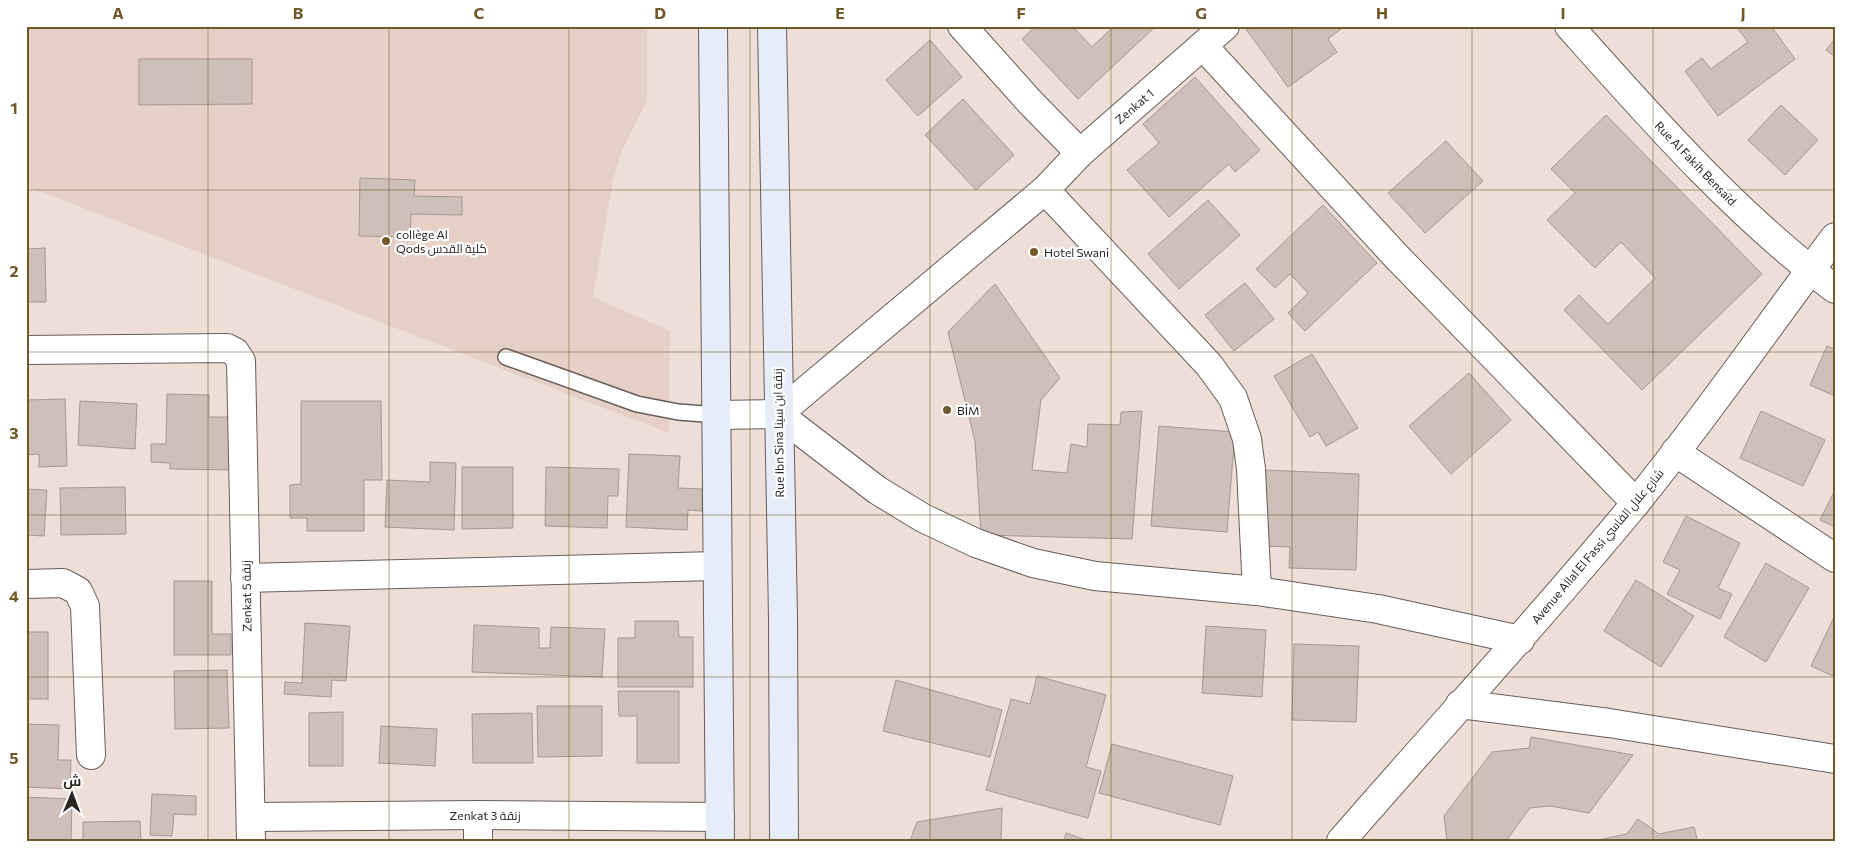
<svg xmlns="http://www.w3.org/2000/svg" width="1861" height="867" font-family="Commissioner,Cairo,sans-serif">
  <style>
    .built { fill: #e6d0c6 }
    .building { fill: #cebfb8; stroke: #a69791 }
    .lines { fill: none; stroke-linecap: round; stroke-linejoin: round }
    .service-casing { stroke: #6a5d58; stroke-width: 18 }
    .minor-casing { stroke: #6a5d58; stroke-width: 30 }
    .tertiary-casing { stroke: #6a5d58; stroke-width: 30 }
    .secondary-casing { stroke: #6a5d58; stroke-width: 30 }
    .service { stroke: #fff; stroke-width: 15 }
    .minor { stroke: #fff; stroke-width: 28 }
    .tertiary { stroke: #fff; stroke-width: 28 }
    .secondary { stroke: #e6edf9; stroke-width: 28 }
    .grid { fill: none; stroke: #72592a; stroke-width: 1; stroke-opacity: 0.55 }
    .poi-dot { fill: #72592a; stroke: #fff; stroke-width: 2 }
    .labels { text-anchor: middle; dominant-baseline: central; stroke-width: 4.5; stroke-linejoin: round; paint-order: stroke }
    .street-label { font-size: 12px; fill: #2a2522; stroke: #fff }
    .poi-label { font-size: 12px; fill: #2a2522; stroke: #fff; text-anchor: start }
    .neatline { fill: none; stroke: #72592a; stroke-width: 2 }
    .grid-label { font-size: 16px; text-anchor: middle; font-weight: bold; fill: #72592a }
  </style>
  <rect width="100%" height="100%" fill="#edded7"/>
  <polygon class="built" points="26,26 647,26 647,101 622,150 613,181 593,297 670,331 669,433 26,186"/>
  <g class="building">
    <rect x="366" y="26" width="50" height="2"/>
    <polygon points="1036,26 1072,26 1092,47 1114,26 1156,26 1078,99 1022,39"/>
    <polygon points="1249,26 1345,26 1328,39 1337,52 1288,87 1246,29"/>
    <polygon points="1736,26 1771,26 1795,59 1718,116 1685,71 1702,58 1711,69 1748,42"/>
    <polygon points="1835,39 1835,57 1826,50"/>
    <polygon points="930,40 962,77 918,116 886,80"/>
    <polygon points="139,59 252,59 252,104 139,105"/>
    <polygon points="1195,77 1260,150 1235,172 1229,164 1169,217 1127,170 1159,143 1143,124"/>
    <polygon points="963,99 1014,155 976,190 925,135"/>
    <polygon points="1781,105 1818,140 1785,175 1748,140"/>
    <polygon points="1606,115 1762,274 1642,390 1564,310 1579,295 1608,324 1655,278 1621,242 1595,268 1547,220 1575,193 1551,169"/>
    <polygon points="1446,141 1483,181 1425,233 1388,193"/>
    <polygon points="360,178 415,180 414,196 462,197 462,215 411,214 410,237 359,236"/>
    <polygon points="1208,200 1240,235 1179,289 1148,254"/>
    <polygon points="1323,205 1377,263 1305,331 1288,313 1308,293 1290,274 1275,288 1256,269"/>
    <polygon points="45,248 46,302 26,302 26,249"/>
    <polygon points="1245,283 1274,319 1234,351 1205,315"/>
    <polygon points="995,284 1060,378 1041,400 1032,470 1067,473 1071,444 1087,447 1088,424 1120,425 1121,412 1142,411 1132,539 981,535 975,441 948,332"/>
    <polygon points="1827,346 1835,349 1835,396 1810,385"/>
    <polygon points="1312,354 1358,428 1326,446 1318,432 1310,437 1274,376"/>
    <polygon points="1469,373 1511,420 1451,474 1409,426"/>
    <polygon points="167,394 209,395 209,417 236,417 235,470 170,469 170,463 151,462 151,444 166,444"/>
    <polygon points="65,399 67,466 39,467 39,454 26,455 26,400"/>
    <polygon points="80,401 137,404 135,449 78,445"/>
    <polygon points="301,401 381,401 382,480 364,480 364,531 307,531 307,518 290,518 290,485 301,484"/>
    <polygon points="1761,411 1825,440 1803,486 1740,458"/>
    <polygon points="1159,426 1235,432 1227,532 1151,526"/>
    <polygon points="629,454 680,456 678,488 702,489 702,511 688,510 687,530 626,527"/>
    <polygon points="430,462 456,463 454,530 385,527 387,480 430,482"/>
    <polygon points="462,467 513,467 513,528 462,529"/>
    <polygon points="546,467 619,469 618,496 608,496 607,528 545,526"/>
    <polygon points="1264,470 1359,474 1356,570 1289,568 1290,547 1261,546"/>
    <polygon points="125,487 126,534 61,535 60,488"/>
    <polygon points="26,489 47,490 44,536 26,535"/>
    <polygon points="1835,490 1835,527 1820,520"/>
    <polygon points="1686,516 1740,543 1718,588 1732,594 1720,619 1667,594 1680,570 1663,562"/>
    <polygon points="1766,563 1809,588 1766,662 1724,637"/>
    <polygon points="1636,580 1694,616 1661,667 1604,631"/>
    <polygon points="174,581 212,581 212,634 231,634 231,655 174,655"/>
    <polygon points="1835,615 1835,677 1811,666"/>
    <polygon points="635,621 678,621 679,637 693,637 693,687 618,687 618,638 635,638"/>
    <polygon points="305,623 350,626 346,681 332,680 331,697 284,694 285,682 302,683"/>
    <polygon points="474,625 539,628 539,648 550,648 551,627 605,629 602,677 472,672"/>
    <polygon points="1206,626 1266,630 1262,697 1202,693"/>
    <rect x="26" y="632" width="22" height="67"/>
    <polygon points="1294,644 1359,646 1356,722 1292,720"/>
    <polygon points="227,670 229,728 175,729 174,671"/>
    <polygon points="1037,676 1106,695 1086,767 1101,771 1088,818 986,790 1011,699 1030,704"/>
    <polygon points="896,680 1002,710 990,757 883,731"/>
    <polygon points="618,691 679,691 679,763 637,763 637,716 619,716"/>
    <polygon points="537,706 602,706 602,756 538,757"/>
    <polygon points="343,712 343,766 309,766 309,713"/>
    <polygon points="532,713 533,763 473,763 472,714"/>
    <polygon points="26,724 59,725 58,760 71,760 70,789 26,787"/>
    <polygon points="381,726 437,729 435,766 379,763"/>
    <polygon points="1531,737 1633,755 1589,813 1550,806 1530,808 1506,841 1447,841 1444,816 1492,752 1529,748"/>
    <polygon points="1112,744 1233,776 1220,825 1099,793"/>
    <polygon points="152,794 196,796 196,815 174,814 172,836 150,835"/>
    <polygon points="26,797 72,799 71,841 26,841"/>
    <polygon points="1002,808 1001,840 1003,841 910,841 917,822"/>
    <polygon points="1638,819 1659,834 1694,827 1697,839 1699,841 1593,841 1627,834"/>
    <polygon points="140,821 141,841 83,841 83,822"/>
    <polygon points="1066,833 1089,841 1064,841"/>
  </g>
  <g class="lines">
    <defs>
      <polyline id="service" points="506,357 637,404 678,412 718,415"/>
      <g id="minor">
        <polyline points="962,26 1030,102 1080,153"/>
        <path d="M 1569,26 C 1652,119 1735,214 1835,289"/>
        <polyline points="1204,47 1394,254 1636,503"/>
        <polyline points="1045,190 1209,365 1233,398 1247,439 1251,469 1257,591"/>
        <polyline points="26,350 227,348 235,352 241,361 251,841"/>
        <polyline points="778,414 1045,190 1080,153 1225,26"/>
        <polyline points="718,415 778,414 877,490 923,518 976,543 1033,563 1095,576 1257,591 1378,609 1520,640"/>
        <polyline points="1675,452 1835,558"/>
        <polyline points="245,578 717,566"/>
        <polyline points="26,584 63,583 78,591 85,606 91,755"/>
        <polyline points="1460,704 1609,723 1835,759"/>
        <polyline points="478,815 478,841"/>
        <polyline points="251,817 478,815 720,817"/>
      </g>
      <path id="tertiary" d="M 1341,841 C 1439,728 1540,619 1635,504 C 1705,418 1768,326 1835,237"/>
      <g id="secondary">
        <polyline points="713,26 720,841"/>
        <polyline points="772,26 783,618 784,841"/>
      </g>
    </defs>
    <use href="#service" class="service-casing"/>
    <use href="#minor" class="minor-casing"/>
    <use href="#tertiary" class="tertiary-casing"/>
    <use href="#secondary" class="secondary-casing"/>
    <use href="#service" class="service"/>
    <use href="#minor" class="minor"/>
    <use href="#tertiary" class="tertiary"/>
    <use href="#secondary" class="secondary"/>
  </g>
  <path class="grid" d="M 208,26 L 208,841M 389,26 L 389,841M 569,26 L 569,841M 750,26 L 750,841M 930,26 L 930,841M 1111,26 L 1111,841M 1292,26 L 1292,841M 1472,26 L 1472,841M 1653,26 L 1653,841M 26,190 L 1835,190M 26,352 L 1835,352M 26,515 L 1835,515M 26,677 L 1835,677"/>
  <g class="poi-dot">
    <circle cx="386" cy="241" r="5"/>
    <circle cx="1034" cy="252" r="5"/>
    <circle cx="947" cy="410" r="5"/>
  </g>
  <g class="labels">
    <g class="street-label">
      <text transform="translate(1134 106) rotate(-41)">Zenkat 1</text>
      <text transform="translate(1696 163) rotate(46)">Rue Al Fakih Bensaïd</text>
      <text transform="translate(778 433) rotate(-91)">Rue Ibn Sina زنقة ابن سينا</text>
      <text transform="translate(1597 546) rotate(-50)">Avenue Allal El Fassi شارع علال الفاسي</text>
      <text transform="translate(246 596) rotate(-91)">Zenkat 5 زنقة</text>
      <text x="485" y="815">Zenkat 3 زنقة</text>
    </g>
    <g class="poi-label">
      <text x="396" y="234">collège Al<tspan x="396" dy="14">Qods كلية القدس</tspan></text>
      <text x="1044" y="252">Hotel Swani</text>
      <text x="957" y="410">BİM</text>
    </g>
  </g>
  <rect width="1861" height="867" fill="none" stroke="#ffffff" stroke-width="55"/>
  <g transform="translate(72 794) rotate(1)" stroke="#ffffff" stroke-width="4" paint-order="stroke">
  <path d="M0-4L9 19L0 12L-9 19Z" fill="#2a2522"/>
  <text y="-8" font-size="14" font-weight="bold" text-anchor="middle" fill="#2a2522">ش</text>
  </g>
  <rect x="28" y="28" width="1806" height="812" class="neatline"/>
  <g class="grid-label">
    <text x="118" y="19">A</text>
    <text x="298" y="19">B</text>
    <text x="479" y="19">C</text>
    <text x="660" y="19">D</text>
    <text x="840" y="19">E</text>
    <text x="1021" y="19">F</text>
    <text x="1201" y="19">G</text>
    <text x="1382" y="19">H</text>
    <text x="1563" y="19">I</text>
    <text x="1743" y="19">J</text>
    <text x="14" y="114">1</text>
    <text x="14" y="277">2</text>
    <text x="14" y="439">3</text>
    <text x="14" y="602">4</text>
    <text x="14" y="764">5</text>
  </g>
</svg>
